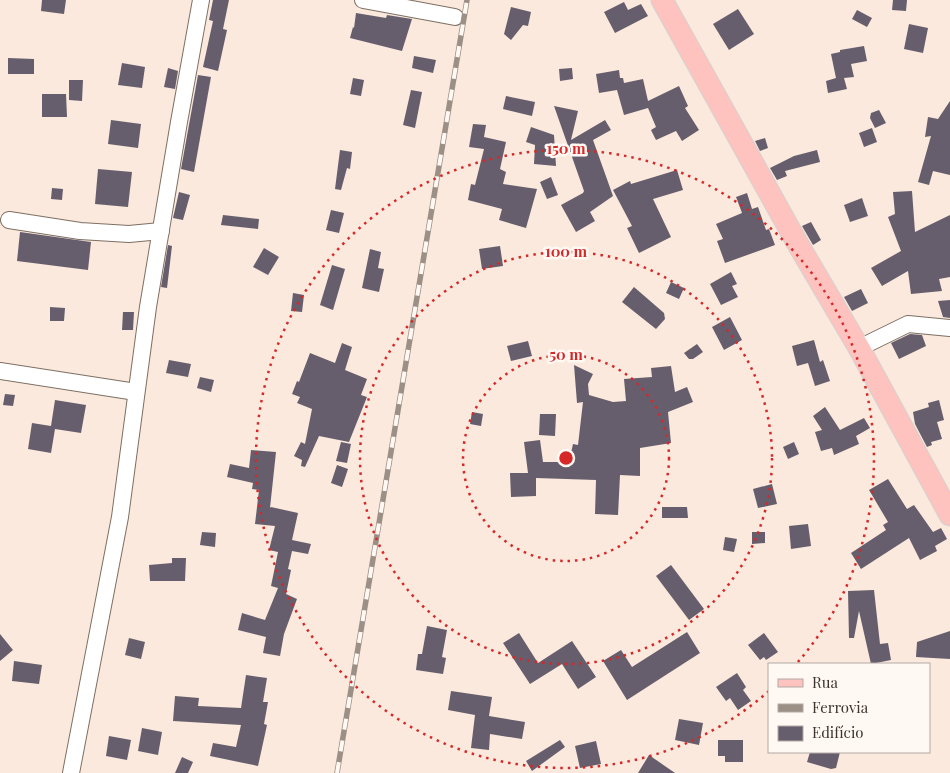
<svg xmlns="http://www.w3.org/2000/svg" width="950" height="773" font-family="'Playfair Display',serif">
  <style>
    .building { fill: #675e6d }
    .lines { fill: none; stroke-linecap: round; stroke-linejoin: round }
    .minor-casing { stroke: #7e6f64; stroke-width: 18 }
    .major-casing { stroke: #d4d2d1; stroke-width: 23 }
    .minor { stroke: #fff; stroke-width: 16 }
    .major { stroke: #fec2bf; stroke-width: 21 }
    .rail-casing { stroke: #9b8f86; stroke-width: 5.5 }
    .rail { stroke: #fff8f3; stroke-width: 4; stroke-dasharray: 11; stroke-linecap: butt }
    .ring { fill: none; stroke: #d62828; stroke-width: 2.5; stroke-dasharray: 2.5 5 }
    .centre { fill: #d62828; stroke: #fff8f3; stroke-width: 2.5 }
    .ring-label { font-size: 15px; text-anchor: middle; font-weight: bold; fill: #d62828; stroke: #fff8f3; stroke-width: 5; stroke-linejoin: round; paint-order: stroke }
  </style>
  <rect width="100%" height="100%" fill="#fae9dc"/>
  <g class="building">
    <polygon points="42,0 66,0 64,14 41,11"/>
    <polygon points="213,0 229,0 223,29 227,30 218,71 203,67 213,21 209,20"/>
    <polygon points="893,0 907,0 906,11 892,10"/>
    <polygon points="624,2 628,10 641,4 648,16 615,33 604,12"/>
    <polygon points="511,7 531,12 528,26 523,25 511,40 504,34"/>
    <polygon points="738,9 754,34 729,50 713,24"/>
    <polygon points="857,10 872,18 867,27 852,19"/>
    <polygon points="356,13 386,18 387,15 412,19 402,51 350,38 353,27 354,28"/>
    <polygon points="909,24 928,28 923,53 904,49"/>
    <polygon points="864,46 867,61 851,64 854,77 844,78 847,89 828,93 826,81 836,78 831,54 840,52 840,50"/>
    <polygon points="414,56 436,60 433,73 412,68"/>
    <polygon points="8,58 34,59 34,74 8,74"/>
    <polygon points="122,63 145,67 142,88 118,85"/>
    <polygon points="168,68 178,71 175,89 164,87"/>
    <polygon points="572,68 573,79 560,81 559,69"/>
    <polygon points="619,70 620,78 623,78 624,83 643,79 648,101 679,86 688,106 685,108 699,130 682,141 676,131 656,140 651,130 656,127 648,108 624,115 617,90 599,93 596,74"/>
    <polygon points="198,75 211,77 194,172 181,169"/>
    <polygon points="353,78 364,80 361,96 350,94"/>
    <polygon points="69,80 83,80 82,101 69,100"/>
    <polygon points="411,90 422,92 415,128 403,125"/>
    <polygon points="42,94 66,94 67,117 42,117"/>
    <polygon points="506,96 535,102 532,116 503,109"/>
    <polygon points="950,101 950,175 933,171 929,185 918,182 931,136 925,137 928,117 938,119"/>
    <polygon points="554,106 578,111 571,140 605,120 611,130 593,140 613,196 590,212 595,221 576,232 561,205 583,193 584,191"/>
    <polygon points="879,110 886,123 875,128 870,118 871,113"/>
    <polygon points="111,120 141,124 138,148 108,144"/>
    <polygon points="473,124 486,125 484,137 506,142 500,169 506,172 503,184 537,189 526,228 499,220 502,209 468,200 471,184 475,185 484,149 469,147"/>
    <polygon points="531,127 554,135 556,166 534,164 535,145 526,142"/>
    <polygon points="872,128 877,142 864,147 859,133"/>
    <polygon points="765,138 768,148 760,151 755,141"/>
    <polygon points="340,150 352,152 350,169 347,168 341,190 335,189"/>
    <polygon points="817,150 820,162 785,171 787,176 777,180 770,168 794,156"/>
    <polygon points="98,169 132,172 128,207 95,204"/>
    <polygon points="677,170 683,190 653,199 671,237 639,253 627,228 632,226 613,190 630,181 631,184"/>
    <polygon points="551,177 558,195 547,199 540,182"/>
    <polygon points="52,188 63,189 62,200 51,199"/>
    <polygon points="912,191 915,232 950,215 950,277 939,279 942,291 911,294 908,271 882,286 871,268 901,251 888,217 895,214 893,192"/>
    <polygon points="179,192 190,195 183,220 173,218"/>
    <polygon points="747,193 752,209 758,207 766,230 769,229 775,245 725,263 717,241 723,239 716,224 742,213 736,197"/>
    <polygon points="862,198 868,216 850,222 844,205"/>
    <polygon points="331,210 344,213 339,233 326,230"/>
    <polygon points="223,215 259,219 258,229 221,225"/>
    <polygon points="811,222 821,240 813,245 802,226"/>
    <polygon points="20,232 91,242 88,270 17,261"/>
    <polygon points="168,245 172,246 167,288 161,287"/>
    <polygon points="500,246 503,266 482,269 479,249"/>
    <polygon points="264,248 279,257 268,275 253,267"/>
    <polygon points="370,249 381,252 378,268 384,269 379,292 362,288"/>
    <polygon points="332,265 345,269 333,310 320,305"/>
    <polygon points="731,272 737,284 732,286 738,297 721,305 710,284"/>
    <polygon points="671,282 684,288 679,299 666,293"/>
    <polygon points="634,287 664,313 665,319 656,329 622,302"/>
    <polygon points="861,289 868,303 852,311 844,297"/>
    <polygon points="293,293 304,295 302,312 291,311"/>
    <polygon points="950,300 950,318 943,317 938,301"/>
    <polygon points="50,307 65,308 64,321 50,321"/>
    <polygon points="123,312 134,312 133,330 122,330"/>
    <polygon points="730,317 742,340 724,350 712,327"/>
    <polygon points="910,334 922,335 926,346 899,359 891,343"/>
    <polygon points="814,340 820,362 823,360 830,381 815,386 808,363 797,366 792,346"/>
    <polygon points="528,341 532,356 511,361 507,346"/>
    <polygon points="342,343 352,347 345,370 367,379 361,395 367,397 349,442 319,436 305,467 301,466 302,460 294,456 301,442 305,444 312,409 297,403 300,397 292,394 297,381 299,382 310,353 335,363"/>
    <polygon points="697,344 703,352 693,359 689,359 684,353"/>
    <polygon points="169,360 191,364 188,377 166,373"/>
    <polygon points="574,365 593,374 588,384 589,395 613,402 626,401 624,379 652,377 651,368 671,366 675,392 687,387 693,402 668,412 671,443 640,448 640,476 620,475 618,515 595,514 596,480 536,478 536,496 511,497 510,473 528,473 524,442 540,440 543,462 569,462 573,444 578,445 583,402 577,403"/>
    <polygon points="200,377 214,380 211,392 197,388"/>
    <polygon points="5,394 15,395 13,406 3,405"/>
    <polygon points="55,400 86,405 81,433 55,429 51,453 28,449 32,423 51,426"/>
    <polygon points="939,400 944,420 937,422 942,439 931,442 932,445 927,447 915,424 913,412 929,407 928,403"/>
    <polygon points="825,407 840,430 864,418 870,428 856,436 859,444 834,455 832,448 821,451 815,432 822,430 813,416"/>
    <polygon points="472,412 483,414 481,426 470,424"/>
    <polygon points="540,414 556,414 555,436 539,435"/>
    <polygon points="341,442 351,444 347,463 336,461"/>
    <polygon points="794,442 799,454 788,459 783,447"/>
    <polygon points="251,450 276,452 270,508 271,507 298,513 292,540 311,544 308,554 292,551 288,569 291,570 286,594 297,599 284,634 280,656 263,653 266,637 238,630 242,613 265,620 278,588 271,586 278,552 269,550 275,526 255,524 259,490 252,489 253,483 227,477 230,464 249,468"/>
    <polygon points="337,465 348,469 342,487 331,483"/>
    <polygon points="888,479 907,509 914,505 933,532 941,528 947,539 935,546 937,551 920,560 909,538 861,569 851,553 886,530 883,525 888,522 869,490"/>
    <polygon points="772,484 777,504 758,508 753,489"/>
    <polygon points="662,507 687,507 688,518 662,518"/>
    <polygon points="808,524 811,546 791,549 789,526"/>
    <polygon points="202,532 216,533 215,547 200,545"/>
    <polygon points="752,532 765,532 765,543 752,544"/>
    <polygon points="725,537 737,539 734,552 723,550"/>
    <polygon points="172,558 186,558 185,581 150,581 149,565 172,563"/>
    <polygon points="671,565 704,609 689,620 656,576"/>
    <polygon points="874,590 880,644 888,643 891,660 871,664 859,611 854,638 849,638 848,591"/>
    <polygon points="427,626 447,630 442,657 446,658 443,674 416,670 418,654 422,654"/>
    <polygon points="950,631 950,659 916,657 917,642"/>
    <polygon points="687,632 700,653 627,700 603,661 621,650 632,667"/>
    <polygon points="519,633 538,663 572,641 596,677 578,689 562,664 530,684 503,643"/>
    <polygon points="764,633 778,652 766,660 764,657 760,660 748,645"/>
    <polygon points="0,634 13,650 0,661"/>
    <polygon points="129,638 145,642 141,659 125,655"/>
    <polygon points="14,661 42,665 39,684 12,681"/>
    <polygon points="737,673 746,687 743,690 751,701 738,710 730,698 726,701 716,687"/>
    <polygon points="246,675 267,678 263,702 268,702 264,724 267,725 258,766 210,756 213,743 236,747 241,725 173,721 175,696 199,698 198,706 241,708"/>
    <polygon points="451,691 492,697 489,716 525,722 522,739 490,734 489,750 471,748 475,715 448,710"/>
    <polygon points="679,719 703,723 699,745 675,740"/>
    <polygon points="142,728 162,732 158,755 138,751"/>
    <polygon points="109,736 131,740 127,760 106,756"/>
    <polygon points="560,740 565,747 532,771 526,761"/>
    <polygon points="718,740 743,740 743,762 725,762 725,756 718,756"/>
    <polygon points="596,741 601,764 580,768 575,746"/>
    <polygon points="810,752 840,752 836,768 831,769 807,762"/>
    <polygon points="649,755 675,773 638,773"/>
    <polygon points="182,757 193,762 188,773 175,773"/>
  </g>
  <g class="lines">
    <defs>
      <g id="minor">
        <polyline points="363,0 455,17"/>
        <polyline points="9,220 80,231 129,234 161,231"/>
        <polyline points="859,348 908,324 950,328"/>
        <polyline points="0,371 136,392"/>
        <polyline points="71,773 120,517 148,307 179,122 201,0"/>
      </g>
      <polyline id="major" points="662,0 799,246 859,348 950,515"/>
    </defs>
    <use href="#minor" class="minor-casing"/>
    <use href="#major" class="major-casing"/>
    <use href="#minor" class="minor"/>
    <use href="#major" class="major"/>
    <defs>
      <polyline id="rail" points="337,773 467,0"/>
    </defs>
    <use href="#rail" class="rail-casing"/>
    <use href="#rail" class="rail"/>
  </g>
  <g class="ring">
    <circle cx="566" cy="458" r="103"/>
    <circle cx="566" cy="458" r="206"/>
    <path d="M769 691A309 309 0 1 1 797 663"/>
  </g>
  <circle cx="566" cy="458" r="8" class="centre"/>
  <g class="ring-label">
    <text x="566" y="154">150 m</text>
    <text x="566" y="257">100 m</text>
    <text x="566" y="360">50 m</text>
  </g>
  <rect x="768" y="663" width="162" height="90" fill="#fff8f3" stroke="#b1aaa5"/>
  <rect x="778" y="679" width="25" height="8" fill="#fec2bf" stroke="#b1aaa5"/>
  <text x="812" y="688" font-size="15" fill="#3b342f">Rua</text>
  <rect x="778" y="704" width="25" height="8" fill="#9b8f86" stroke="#b1aaa5"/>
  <text x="812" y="713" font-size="15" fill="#3b342f">Ferrovia</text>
  <rect x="778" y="726" width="25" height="15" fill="#675e6d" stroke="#b1aaa5"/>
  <text x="812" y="738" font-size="15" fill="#3b342f">Edifício</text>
</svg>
